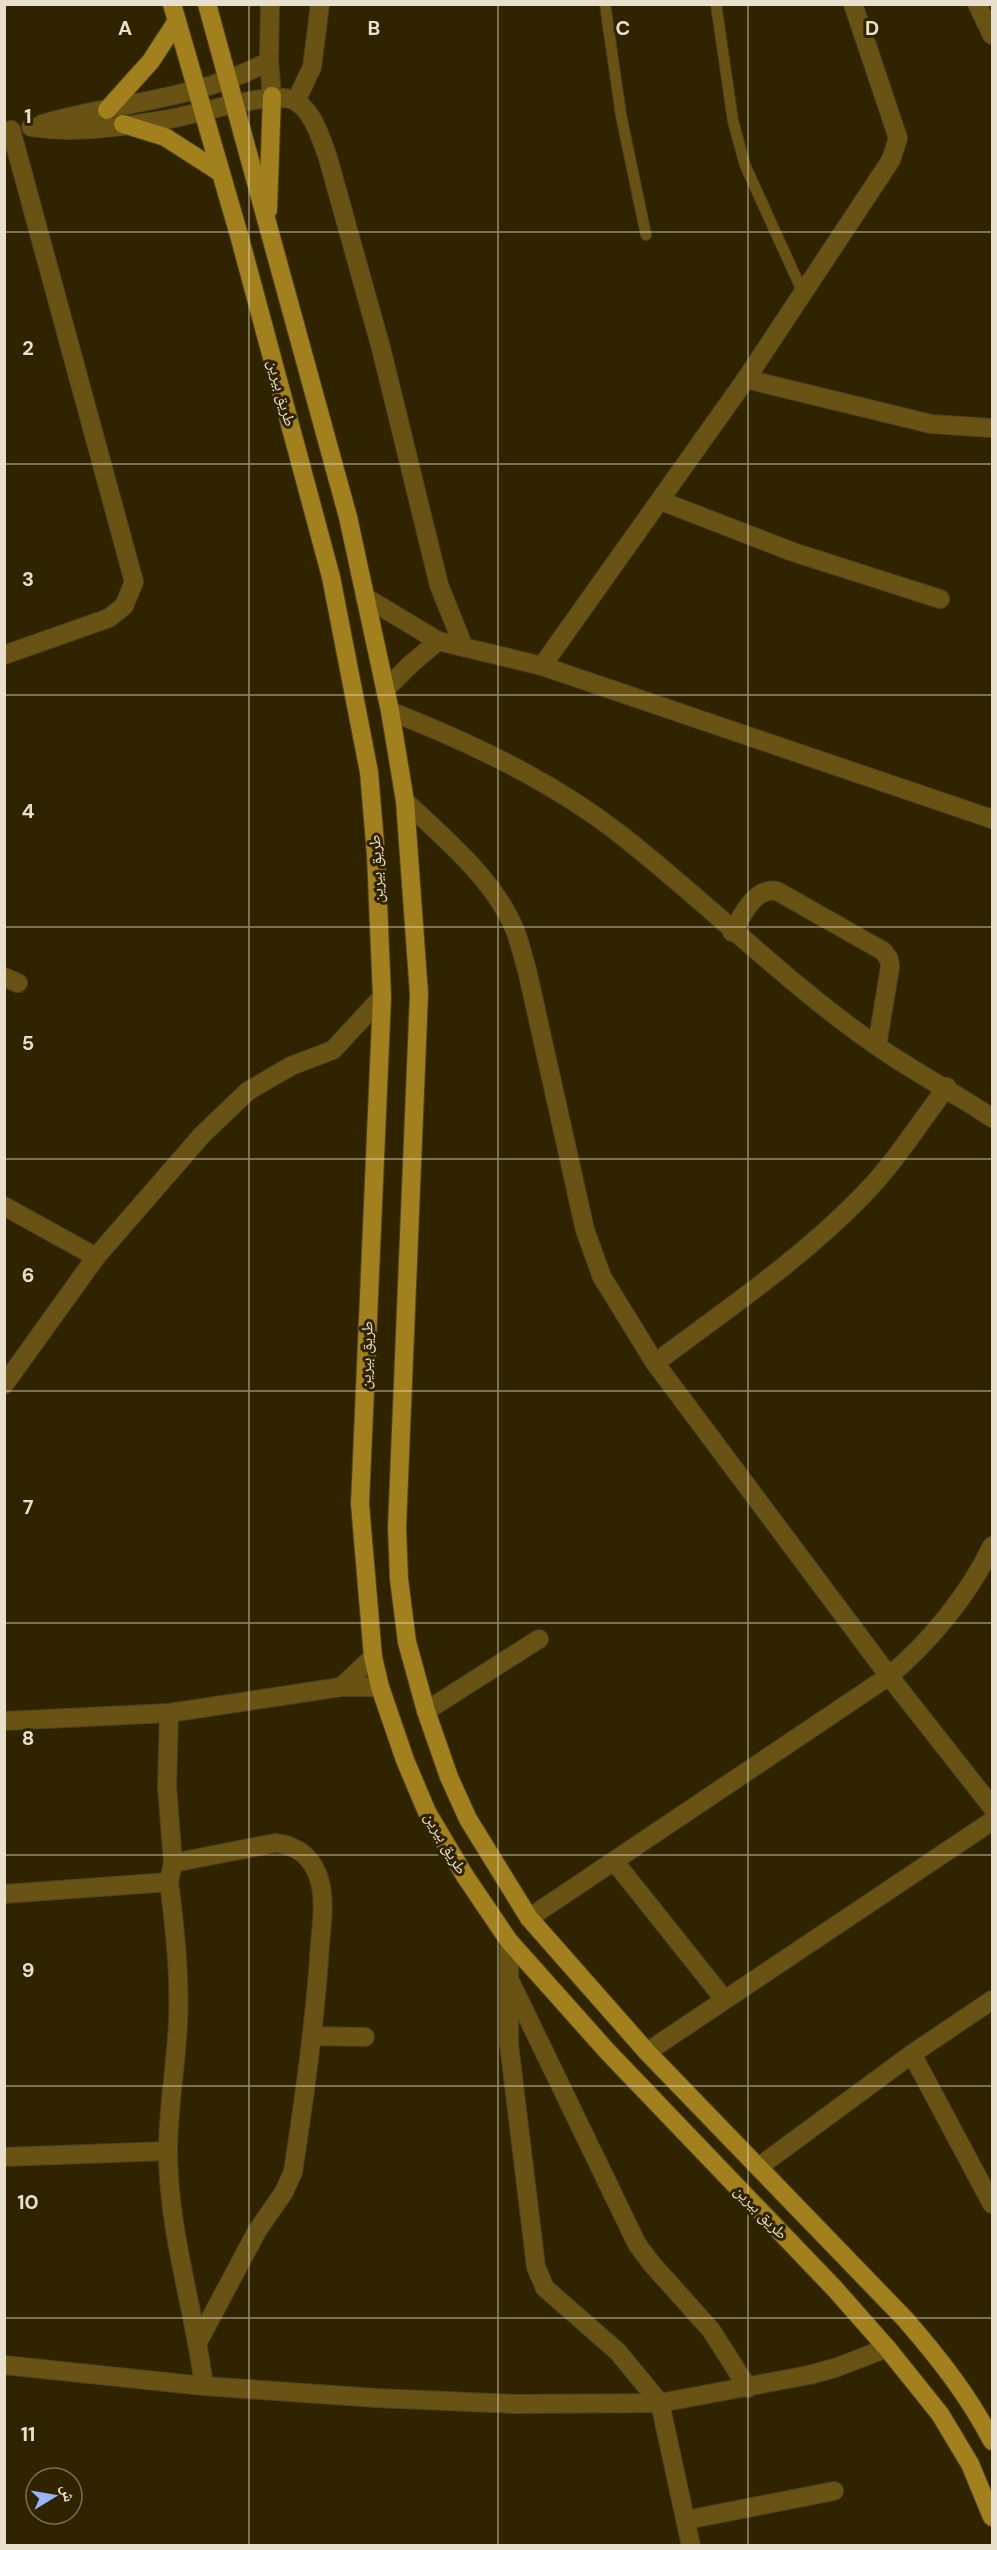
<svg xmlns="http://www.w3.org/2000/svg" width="997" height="2550" font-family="'DM Sans','Noto Naskh Arabic',sans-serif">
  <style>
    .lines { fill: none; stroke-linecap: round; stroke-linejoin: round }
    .service-casing { stroke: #4d4121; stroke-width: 12 }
    .minor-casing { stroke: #4d4121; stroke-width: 20 }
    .primary-casing { stroke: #4d4121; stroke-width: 20 }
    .service { stroke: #685314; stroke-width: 10 }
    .minor { stroke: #685314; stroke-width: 18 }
    .primary { stroke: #a1801d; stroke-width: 18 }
    .grid { fill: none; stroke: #e8e0cc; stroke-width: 1.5; stroke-opacity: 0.55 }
    .labels { text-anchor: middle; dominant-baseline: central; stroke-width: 6; stroke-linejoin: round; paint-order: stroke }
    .street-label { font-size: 16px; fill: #e8e0cc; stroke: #302300 }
    .grid-label { font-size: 20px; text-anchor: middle; font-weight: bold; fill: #e8e0cc; stroke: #302300; stroke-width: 6; stroke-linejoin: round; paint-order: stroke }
  </style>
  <rect width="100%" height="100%" fill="#302300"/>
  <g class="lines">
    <defs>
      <g id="service">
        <polyline points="605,4 621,115 646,235"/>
        <polyline points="716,4 733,121 745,165 803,293"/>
      </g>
      <g id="minor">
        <polyline points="270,4 269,61 272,96"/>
        <polyline points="977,4 992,35"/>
        <polyline points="296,101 312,67 320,4"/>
        <path d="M 42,124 C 118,102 198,100 269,61"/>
        <path d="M 31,127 C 74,134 120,127 163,120 C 193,116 270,90 293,100 C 313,109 321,139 328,158 L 381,348 L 439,585 L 463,645"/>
        <polyline points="746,379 931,424 992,428"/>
        <polyline points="661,501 793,552 940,599"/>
        <polyline points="365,597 438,641 542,666 992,819"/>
        <polyline points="4,655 109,618 124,606 134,582 11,130"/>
        <polyline points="542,666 746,379 891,160 898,138 853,4"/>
        <polyline points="385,690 411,664 438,641"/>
        <path d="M 390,711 C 471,743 552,781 621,835 C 708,903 786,983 877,1046 C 914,1072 955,1093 992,1118"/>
        <path d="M 405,801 C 445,839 494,879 515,930 C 520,943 523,957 527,970 L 585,1230 L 602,1277 L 655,1363 L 889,1676 L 992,1807"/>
        <path d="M 732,932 C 743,915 754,887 777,891 L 883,951 L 889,959 L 890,967 L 877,1046"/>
        <polyline points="4,977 18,983"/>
        <polyline points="4,1206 96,1257"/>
        <path d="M 655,1363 C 727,1309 803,1258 865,1193 C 896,1161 920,1122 947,1087"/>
        <polyline points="4,1385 96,1257 202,1135 248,1091 291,1066 333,1050 382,997"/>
        <polyline points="341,1687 373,1657"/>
        <polyline points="426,1711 539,1639"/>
        <polyline points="4,1721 169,1713 341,1687 380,1687"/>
        <polyline points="614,1861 724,1999"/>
        <path d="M 173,1863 L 275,1843 C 298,1845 314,1859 320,1882 C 326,1906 320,1934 319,1959 C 314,2031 304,2101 293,2172 L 284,2192 L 257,2231 L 198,2342"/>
        <path d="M 169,1882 C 175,1929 180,1976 178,2023 C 176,2066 168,2109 168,2151 C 168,2231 194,2307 204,2386"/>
        <polyline points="4,1894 169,1882 173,1863 167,1787 169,1713"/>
        <path d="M 529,1918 L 889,1676 C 930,1642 969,1594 992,1546"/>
        <polyline points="509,1941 509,2044 536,2267 545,2288 618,2352 660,2403 691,2546"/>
        <polyline points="510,1981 637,2244 651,2263 711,2330 748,2388"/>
        <polyline points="313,2036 365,2037"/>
        <polyline points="647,2052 992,1821"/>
        <polyline points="912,2054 992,2204"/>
        <polyline points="4,2157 168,2151"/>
        <polyline points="760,2166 912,2054 992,2000"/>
        <polyline points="4,2365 204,2386 376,2398 514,2404 660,2403 809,2375 835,2368 887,2348"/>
        <polyline points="686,2520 834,2491"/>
      </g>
      <g id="primary">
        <polyline points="172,4 239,235 331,577 369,772 376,855 382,997 360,1504 373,1657 380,1687 405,1760 427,1812 465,1876 509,1941 607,2051 835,2289 887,2348 940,2414 970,2464 992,2517"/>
        <path d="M 207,4 L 348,517 L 390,711 L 405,801 L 419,994 L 397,1528 L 399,1579 L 407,1642 L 426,1711 L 449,1777 L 468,1819 L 529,1918 L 647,2052 L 905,2319 C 938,2357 969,2396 992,2441"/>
        <polyline points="107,110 151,61 177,21"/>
        <polyline points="123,124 165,137 221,173"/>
        <polyline points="268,210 272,96"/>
      </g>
    </defs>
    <use href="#service" class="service-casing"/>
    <use href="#minor" class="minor-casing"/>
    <use href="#primary" class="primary-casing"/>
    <use href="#service" class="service"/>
    <use href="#minor" class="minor"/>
    <use href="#primary" class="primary"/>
  </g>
  <path class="grid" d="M 249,4 L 249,2546M 498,4 L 498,2546M 748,4 L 748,2546M 4,232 L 992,232M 4,464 L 992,464M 4,695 L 992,695M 4,927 L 992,927M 4,1159 L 992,1159M 4,1391 L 992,1391M 4,1623 L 992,1623M 4,1855 L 992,1855M 4,2086 L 992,2086M 4,2318 L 992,2318"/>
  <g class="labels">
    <g class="street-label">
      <text transform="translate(282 393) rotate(75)">طريق بيرين</text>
      <text transform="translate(376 869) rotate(-93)">طريق بيرين</text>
      <text transform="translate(366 1355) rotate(-88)">طريق بيرين</text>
      <text transform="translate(446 1843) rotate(60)">طريق بيرين</text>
      <text transform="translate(761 2212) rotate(46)">طريق بيرين</text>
    </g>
  </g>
  <g class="grid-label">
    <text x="125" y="35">A</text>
    <text x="374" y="35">B</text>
    <text x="623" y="35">C</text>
    <text x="872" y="35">D</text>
    <text x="28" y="123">1</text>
    <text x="28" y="355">2</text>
    <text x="28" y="586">3</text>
    <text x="28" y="818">4</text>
    <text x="28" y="1050">5</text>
    <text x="28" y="1282">6</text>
    <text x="28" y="1514">7</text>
    <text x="28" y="1745">8</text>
    <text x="28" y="1977">9</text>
    <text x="28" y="2209">10</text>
    <text x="28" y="2441">11</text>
  </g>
  <rect width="997" height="2550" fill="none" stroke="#e8e0cc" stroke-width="12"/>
  <g transform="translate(54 2496) rotate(79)"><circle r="28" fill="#302300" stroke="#7a6f52" stroke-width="1.5"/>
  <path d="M0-4.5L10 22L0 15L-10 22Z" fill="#9ab5fd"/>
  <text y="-9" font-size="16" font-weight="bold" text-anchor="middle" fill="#e8e0cc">ش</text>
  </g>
</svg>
